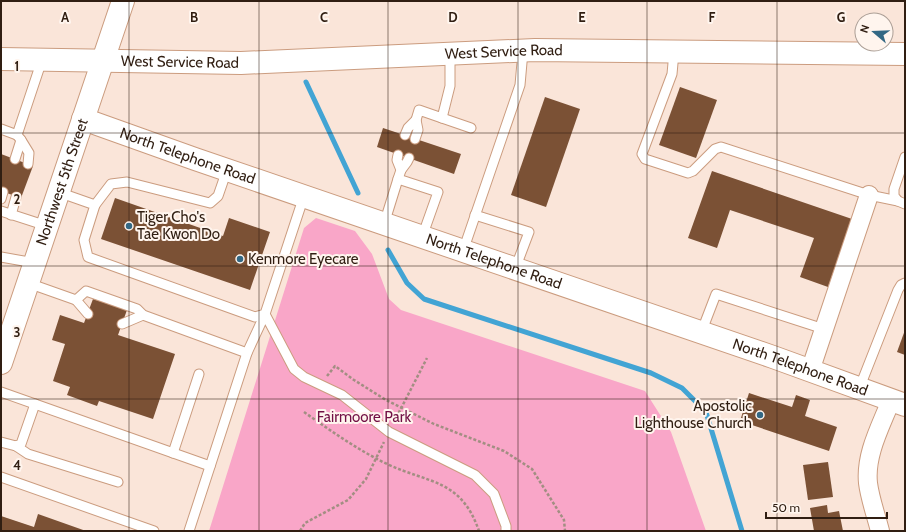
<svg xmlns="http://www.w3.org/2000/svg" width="906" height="532" font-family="Cabin,sans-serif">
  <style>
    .green { fill: #f9a6c8 }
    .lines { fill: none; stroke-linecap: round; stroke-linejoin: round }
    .stream { stroke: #42a4d4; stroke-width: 5 }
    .building { fill: #7b5135 }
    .lane-casing { stroke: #cb9c7f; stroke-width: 11 }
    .street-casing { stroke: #cb9c7f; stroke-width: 20 }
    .secondary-casing { stroke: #cb9c7f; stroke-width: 24 }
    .path { stroke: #a28e82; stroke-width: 2.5; stroke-dasharray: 3 2; stroke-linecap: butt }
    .lane { stroke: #fff; stroke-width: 9 }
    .street { stroke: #fff; stroke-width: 18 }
    .secondary { stroke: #fff; stroke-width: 22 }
    .grid { fill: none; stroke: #301e12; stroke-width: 1; stroke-opacity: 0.55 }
    .poi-dot { fill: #336884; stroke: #fff5ee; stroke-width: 1.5 }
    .labels { text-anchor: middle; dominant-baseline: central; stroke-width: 4; stroke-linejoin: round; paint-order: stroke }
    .street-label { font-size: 15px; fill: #301e12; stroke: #fff5ee }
    .poi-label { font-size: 15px; fill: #301e12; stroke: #fff5ee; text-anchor: start }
    .park-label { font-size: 15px; fill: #710f45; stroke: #fff5ee }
    .grid-label { font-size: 13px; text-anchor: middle; font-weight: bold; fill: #301e12; stroke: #fff5ee; stroke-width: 4; stroke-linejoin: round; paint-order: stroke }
  </style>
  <rect width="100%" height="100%" fill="#fae5d9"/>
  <polygon class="green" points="316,218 355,231 372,254 389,299 401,310 645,391 671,432 706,531 209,531 304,228"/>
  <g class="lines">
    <g class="stream">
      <polyline points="306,82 358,193"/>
      <polyline points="388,250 407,283 424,299 651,373 682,388 706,412 742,531"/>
    </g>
  </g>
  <g class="building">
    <polygon points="680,87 717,100 696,158 659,145"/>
    <polygon points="545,97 580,109 546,207 511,195"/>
    <polygon points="383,128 461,154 454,174 377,147"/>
    <polygon points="1,154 33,166 21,198 1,191"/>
    <polygon points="712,171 852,219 828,287 800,277 814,238 730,210 717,248 688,238"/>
    <polygon points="115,198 223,236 229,218 270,232 250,290 101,239"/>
    <polygon points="93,299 127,310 118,335 175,354 153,419 99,401 97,406 67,395 70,387 53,381 65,344 52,340 60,315 84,323"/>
    <polygon points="905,330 905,355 897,352"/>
    <polygon points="749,393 792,407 796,395 810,400 805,416 837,427 829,451 740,421"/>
    <polygon points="828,462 833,497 808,500 803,465"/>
    <polygon points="827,505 828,513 839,511 843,531 814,531 810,508"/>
    <polygon points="38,514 86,531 1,531 1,516 34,527"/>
  </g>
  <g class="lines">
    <defs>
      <g id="lane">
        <polyline points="674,52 672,74 642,154 645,159 688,173 693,171 715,149 721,147 869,195 898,201"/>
        <polyline points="442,118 471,128"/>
        <polyline points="416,120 419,110 442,118 450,86 450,53"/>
        <polyline points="1,129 17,135 42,60"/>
        <polyline points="17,135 21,140 29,153 28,164"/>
        <polyline points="405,135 408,128 416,120 418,130 415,139"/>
        <polyline points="905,157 894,189 894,196 898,201 905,204"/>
        <polyline points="15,159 21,140"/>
        <polyline points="401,170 407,162 409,158"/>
        <polyline points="398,179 401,170 397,160 398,155"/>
        <polyline points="58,192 95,205 84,240 88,257 255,317 265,314 304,196"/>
        <polyline points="1,199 3,192"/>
        <polyline points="95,205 111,184 127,182 210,203 218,196 227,170"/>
        <polyline points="1,211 47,226"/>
        <polyline points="11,215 16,197"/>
        <polyline points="475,215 529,232 515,269"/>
        <polyline points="384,224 398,179 438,192 422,237"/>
        <polyline points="463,251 520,85 523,51"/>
        <polyline points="1,257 35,263"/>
        <polyline points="28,283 76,300 86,291 137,309 143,315 247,353"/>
        <polyline points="76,300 88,314"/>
        <polyline points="122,324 143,315"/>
        <polyline points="701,333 716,294 824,329"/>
        <polyline points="859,389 898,290 901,285 905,283"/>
        <polyline points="1,392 210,466"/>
        <polyline points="1,442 16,446 21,444 35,404"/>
        <polyline points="16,446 28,454 118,482"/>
        <polyline points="173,453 199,374"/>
        <polyline points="1,477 154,531"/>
        <polyline points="189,531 247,353 265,314 294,369 304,377 342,395 389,432 475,475 494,494 506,526 506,531"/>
      </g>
      <g id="street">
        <polyline points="810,371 869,195"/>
        <path d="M 880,531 C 876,515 870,499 868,483 C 865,454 881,426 891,400"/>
      </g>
      <g id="secondary">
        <path id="s1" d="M 1,59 L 241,63 L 535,50 L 905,54"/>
        <path id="s2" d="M 83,119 L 195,159 L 773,357 L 905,405"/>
        <path id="s3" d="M 1,363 L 123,1"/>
      </g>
    </defs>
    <use href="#lane" class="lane-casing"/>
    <use href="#street" class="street-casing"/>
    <use href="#secondary" class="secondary-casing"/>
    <g class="path">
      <polyline points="327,376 335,366 354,380 386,400 434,424 504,451 532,469 564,520 565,531"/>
      <path d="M 304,412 C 331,431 358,450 387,464 C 430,484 461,479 479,531"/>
      <polyline points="394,422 427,358"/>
      <polyline points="300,531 305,523 348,500 366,479 384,442"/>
    </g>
    <use href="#lane" class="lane"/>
    <use href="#street" class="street"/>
    <use href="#secondary" class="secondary"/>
  </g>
  <path class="grid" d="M 129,1 L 129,531M 259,1 L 259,531M 388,1 L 388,531M 518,1 L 518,531M 647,1 L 647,531M 777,1 L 777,531M 1,133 L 905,133M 1,266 L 905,266M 1,399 L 905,399"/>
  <g class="poi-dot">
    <circle cx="129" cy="226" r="4"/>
    <circle cx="240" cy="259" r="4"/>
    <circle cx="760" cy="415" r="4"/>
  </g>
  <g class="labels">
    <g class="street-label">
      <text stroke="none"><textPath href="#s1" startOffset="503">West Service Road</textPath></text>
      <text stroke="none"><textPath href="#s1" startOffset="179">West Service Road</textPath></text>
      <text stroke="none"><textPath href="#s2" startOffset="111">North Telephone Road</textPath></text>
      <text stroke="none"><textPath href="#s3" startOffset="191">Northwest 5th Street</textPath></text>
      <text stroke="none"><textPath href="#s2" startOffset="435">North Telephone Road</textPath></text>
      <text stroke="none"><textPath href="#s2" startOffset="759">North Telephone Road</textPath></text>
    </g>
    <g class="poi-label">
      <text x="137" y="217">Tiger Cho's<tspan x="137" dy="17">Tae Kwon Do</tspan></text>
      <text x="248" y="259">Kenmore Eyecare</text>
      <text x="752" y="406" text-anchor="end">Apostolic<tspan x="752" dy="17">Lighthouse Church</tspan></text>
    </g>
    <g class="park-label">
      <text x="364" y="417">Fairmoore Park</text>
    </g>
  </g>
  <g class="grid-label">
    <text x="65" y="22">A</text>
    <text x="194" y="22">B</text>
    <text x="324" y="22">C</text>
    <text x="453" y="22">D</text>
    <text x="582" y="22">E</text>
    <text x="712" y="22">F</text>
    <text x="841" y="22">G</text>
    <text x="17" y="71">1</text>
    <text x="17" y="204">2</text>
    <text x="17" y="337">3</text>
    <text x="17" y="470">4</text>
  </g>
  <rect width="906" height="532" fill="none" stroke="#301e12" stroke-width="4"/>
  <g transform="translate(874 32) rotate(289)"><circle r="19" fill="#fff5ee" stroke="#ac9f96"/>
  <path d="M0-3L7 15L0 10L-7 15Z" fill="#336884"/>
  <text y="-6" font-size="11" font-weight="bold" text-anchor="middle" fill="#301e12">N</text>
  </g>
  <path d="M766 512v6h121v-6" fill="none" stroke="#301e12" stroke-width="2"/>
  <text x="772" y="512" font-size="12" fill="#301e12" stroke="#fff5ee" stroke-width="3" paint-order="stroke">50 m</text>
</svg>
